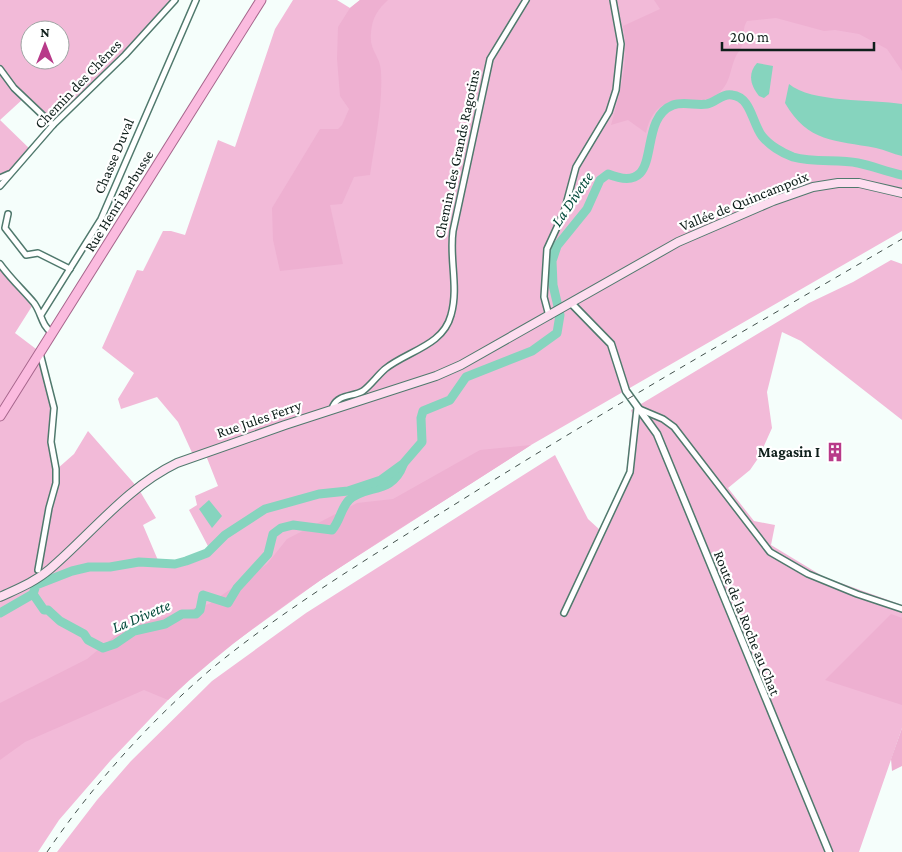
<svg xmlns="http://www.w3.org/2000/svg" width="902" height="852" font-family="'Crimson Pro',serif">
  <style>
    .green { fill: #f2bad8; fill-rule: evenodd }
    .forest { fill: #eeb0d1 }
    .water { fill: #86d4be }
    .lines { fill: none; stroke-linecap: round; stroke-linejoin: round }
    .river { stroke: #86d4be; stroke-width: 9 }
    .minor-casing { stroke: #50796d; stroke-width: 8 }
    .tertiary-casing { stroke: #50796d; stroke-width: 9 }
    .secondary-casing { stroke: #50796d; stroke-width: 10 }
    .primary-casing { stroke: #a6668c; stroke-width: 11 }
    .minor { stroke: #fff; stroke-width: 5 }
    .tertiary { stroke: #fff; stroke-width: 6 }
    .secondary { stroke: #fdddef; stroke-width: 8 }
    .primary { stroke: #fbbbdf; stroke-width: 9 }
    .rail { stroke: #43514d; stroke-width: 1; stroke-dasharray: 6 6; stroke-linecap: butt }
    .labels { text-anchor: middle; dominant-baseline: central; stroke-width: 4.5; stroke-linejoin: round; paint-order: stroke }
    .street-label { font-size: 15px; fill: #0f1f1b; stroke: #fff }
    .poi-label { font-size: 15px; font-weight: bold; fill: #0f1f1b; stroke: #fff; text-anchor: end }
    .water-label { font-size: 16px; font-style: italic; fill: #004839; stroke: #fff }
  </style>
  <rect width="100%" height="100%" fill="#f5fefb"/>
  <g class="green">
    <path d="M 0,0 L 175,0 L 125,55 L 53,125 L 24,98 L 0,120 L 32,151 L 0,186 ZM 30,30 L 60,30 L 60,60 L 30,60 Z"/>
    <polygon points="293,0 337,0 350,8 360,0 902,0 902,231 531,445 322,579 235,642 203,666 168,700 111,760 59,820 38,852 0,852 0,264 34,303 15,333 40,352 54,408 51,434 57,469 74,454 88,431 138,488 156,518 143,525 160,565 175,564 207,553 210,550 189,510 197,505 195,496 218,486 205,453 194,457 178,422 157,397 121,409 118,399 134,373 102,348 137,270 143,271 163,231 171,231 185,235 218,140 235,147 275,29"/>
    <polygon points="891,260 902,264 902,420 801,341 782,332 767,392 772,428 759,457 750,470 728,488 754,521 775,525 771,545 824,577 902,605 902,728 859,852 57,852 97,800 131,761 212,681 306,613 555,455 588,519 600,530 626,476 632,413 631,410 809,303 853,282"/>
  </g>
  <g class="forest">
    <path d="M 360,0 L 388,0 C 378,9 372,18 371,33 C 369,51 380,55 381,71 C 383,106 375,141 370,175 L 354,177 L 342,204 L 330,205 L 343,264 L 280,271 L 273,240 L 272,208 L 320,129 L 338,129 L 342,125 L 349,109 L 340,96 L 337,59 L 338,27 L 350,8 Z"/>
    <path d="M 654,0 L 902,0 L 902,71 L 887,49 L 859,34 L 835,30 L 824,31 L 776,18 L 747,21 C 742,29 745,34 743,43 C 742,48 738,52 736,56 C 730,68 731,81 721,91 C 696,116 659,80 646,133 L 628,120 L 611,125 C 620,94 630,58 623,26 L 660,9 Z"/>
    <path d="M 531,445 C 408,526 275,599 168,700 L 144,690 L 25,742 L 0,760 L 0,703 L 87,659 L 123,629 L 209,604 L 267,564 L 287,539 L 357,503 L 393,499 L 480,450 Z"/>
    <polygon points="891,614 902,618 902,705 825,680"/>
    <polygon points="902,728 902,766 892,771 891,759"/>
  </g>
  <g class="water">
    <path d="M 757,63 L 773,66 L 769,94 L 764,98 L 759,96 C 751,86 747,74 757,63 Z"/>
    <path d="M 789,84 C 811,103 872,99 902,104 L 902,156 C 893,154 885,150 876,148 C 835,140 808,143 785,103 Z"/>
    <polygon points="209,500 222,516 212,528 199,509"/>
  </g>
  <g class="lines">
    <g class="river">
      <path d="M 33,594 L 44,610 L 48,610 L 60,621 L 84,634 L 88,640 L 103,648 L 115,644 L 134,631 L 165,624 L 182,614 L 196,614 L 200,610 L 203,595 L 228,603 L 237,588 L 268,554 L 273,534 L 281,528 L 293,525 L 332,530 C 340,521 341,508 349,500 C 366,484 392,495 403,465"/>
      <path d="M 0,613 L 33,594 L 36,585 L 72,571 L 89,567 L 110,567 L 139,562 L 175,564 L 186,561 L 207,553 L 225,535 L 265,509 L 319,494 L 348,491 L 381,480 L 403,464 L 422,442 L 421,418 L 423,411 L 450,400 L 466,377 L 532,351 L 557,333 L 560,315 L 553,285 L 552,261 L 557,246 L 587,209 L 600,180 L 608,174 C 667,198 634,120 673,105 C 684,101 696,106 707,104 C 716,102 723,93 732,95 C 751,97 752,123 762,136 C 769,145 782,153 793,157 C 814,163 837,159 858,163 C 873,166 887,172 902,175"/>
    </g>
    <defs>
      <g id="minor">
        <polyline points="0,69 14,88 53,125"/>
        <polyline points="0,178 9,174"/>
        <polyline points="0,186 53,125 125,55 175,0"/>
        <polyline points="8,214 5,228 26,255 38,253 70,269"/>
        <path d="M 0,264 C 10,278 23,290 34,303 C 42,314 41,325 52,333"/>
        <polyline points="41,315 101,219 196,0"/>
        <polyline points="549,316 544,297 547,249 564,212 576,167 609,112 616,90 621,44 613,0"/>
        <path d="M 333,409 L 333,406 C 339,394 353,397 363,391 C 371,385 377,376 385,369 C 407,351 443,346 451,315 C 459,287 449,259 453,231 L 490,59 L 526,0"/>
        <polyline points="38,570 49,508 56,483 56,469 51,442 54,408 40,353"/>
        <polyline points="564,613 630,472 637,408 663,419 674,427 770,552 808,574 857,594 902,609"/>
      </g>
      <polyline id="tertiary" points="571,303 611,344 626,391 657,434 829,852"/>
      <path id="secondary" d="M 0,597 C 17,589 35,582 50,569 C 91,534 127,487 177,463 L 285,425 L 436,376 L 461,365 L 678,242 L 773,201 L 813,187 L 838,183 L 859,183 L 902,193"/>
      <polyline id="primary" points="0,416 261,0"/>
    </defs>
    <use href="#minor" class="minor-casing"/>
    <use href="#tertiary" class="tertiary-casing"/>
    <use href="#secondary" class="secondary-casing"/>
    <use href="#primary" class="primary-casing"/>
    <use href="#minor" class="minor"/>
    <use href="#tertiary" class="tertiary"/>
    <use href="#secondary" class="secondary"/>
    <use href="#primary" class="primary"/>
    <path class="rail" d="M 47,852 C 93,785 148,723 210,670 C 285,608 375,554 457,503 C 603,411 753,326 902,239"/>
  </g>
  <defs>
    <symbol id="building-bare" viewBox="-9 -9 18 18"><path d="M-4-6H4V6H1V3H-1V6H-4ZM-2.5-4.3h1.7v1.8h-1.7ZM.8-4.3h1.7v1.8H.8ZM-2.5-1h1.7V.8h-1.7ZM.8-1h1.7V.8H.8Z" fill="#b83a89" stroke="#fff" stroke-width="2.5" paint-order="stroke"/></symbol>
  </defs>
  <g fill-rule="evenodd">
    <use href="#building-bare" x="821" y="438" width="28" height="28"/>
  </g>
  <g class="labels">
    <g class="street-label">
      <text transform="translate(78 84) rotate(-46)">Chemin des Chênes</text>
      <text transform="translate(457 154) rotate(-78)">Chemin des Grands Ragotins</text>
      <text transform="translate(114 156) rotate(-67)">Chasse Duval</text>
      <text transform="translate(119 201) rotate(-58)">Rue Henri Barbusse</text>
      <text transform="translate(744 201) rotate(-22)">Vallée de Quincampoix</text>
      <text transform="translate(259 419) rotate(-19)">Rue Jules Ferry</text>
      <text transform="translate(747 623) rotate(68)">Route de la Roche au Chat</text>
    </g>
    <g class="poi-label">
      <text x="820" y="452">Magasin I</text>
    </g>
    <g class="water-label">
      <text transform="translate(572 199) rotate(-56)">La Divette</text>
      <text transform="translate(141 616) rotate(-23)">La Divette</text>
    </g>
  </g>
  <g transform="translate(45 45)"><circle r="24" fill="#ffffff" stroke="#9fa5a4"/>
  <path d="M0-4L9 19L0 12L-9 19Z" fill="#b83a89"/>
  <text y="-8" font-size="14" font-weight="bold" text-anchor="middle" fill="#0f1f1b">N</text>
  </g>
  <path d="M722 42v8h152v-8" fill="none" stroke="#0f1f1b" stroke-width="2.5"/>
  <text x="730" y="42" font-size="15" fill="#0f1f1b" stroke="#ffffff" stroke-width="4" paint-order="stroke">200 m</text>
</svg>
